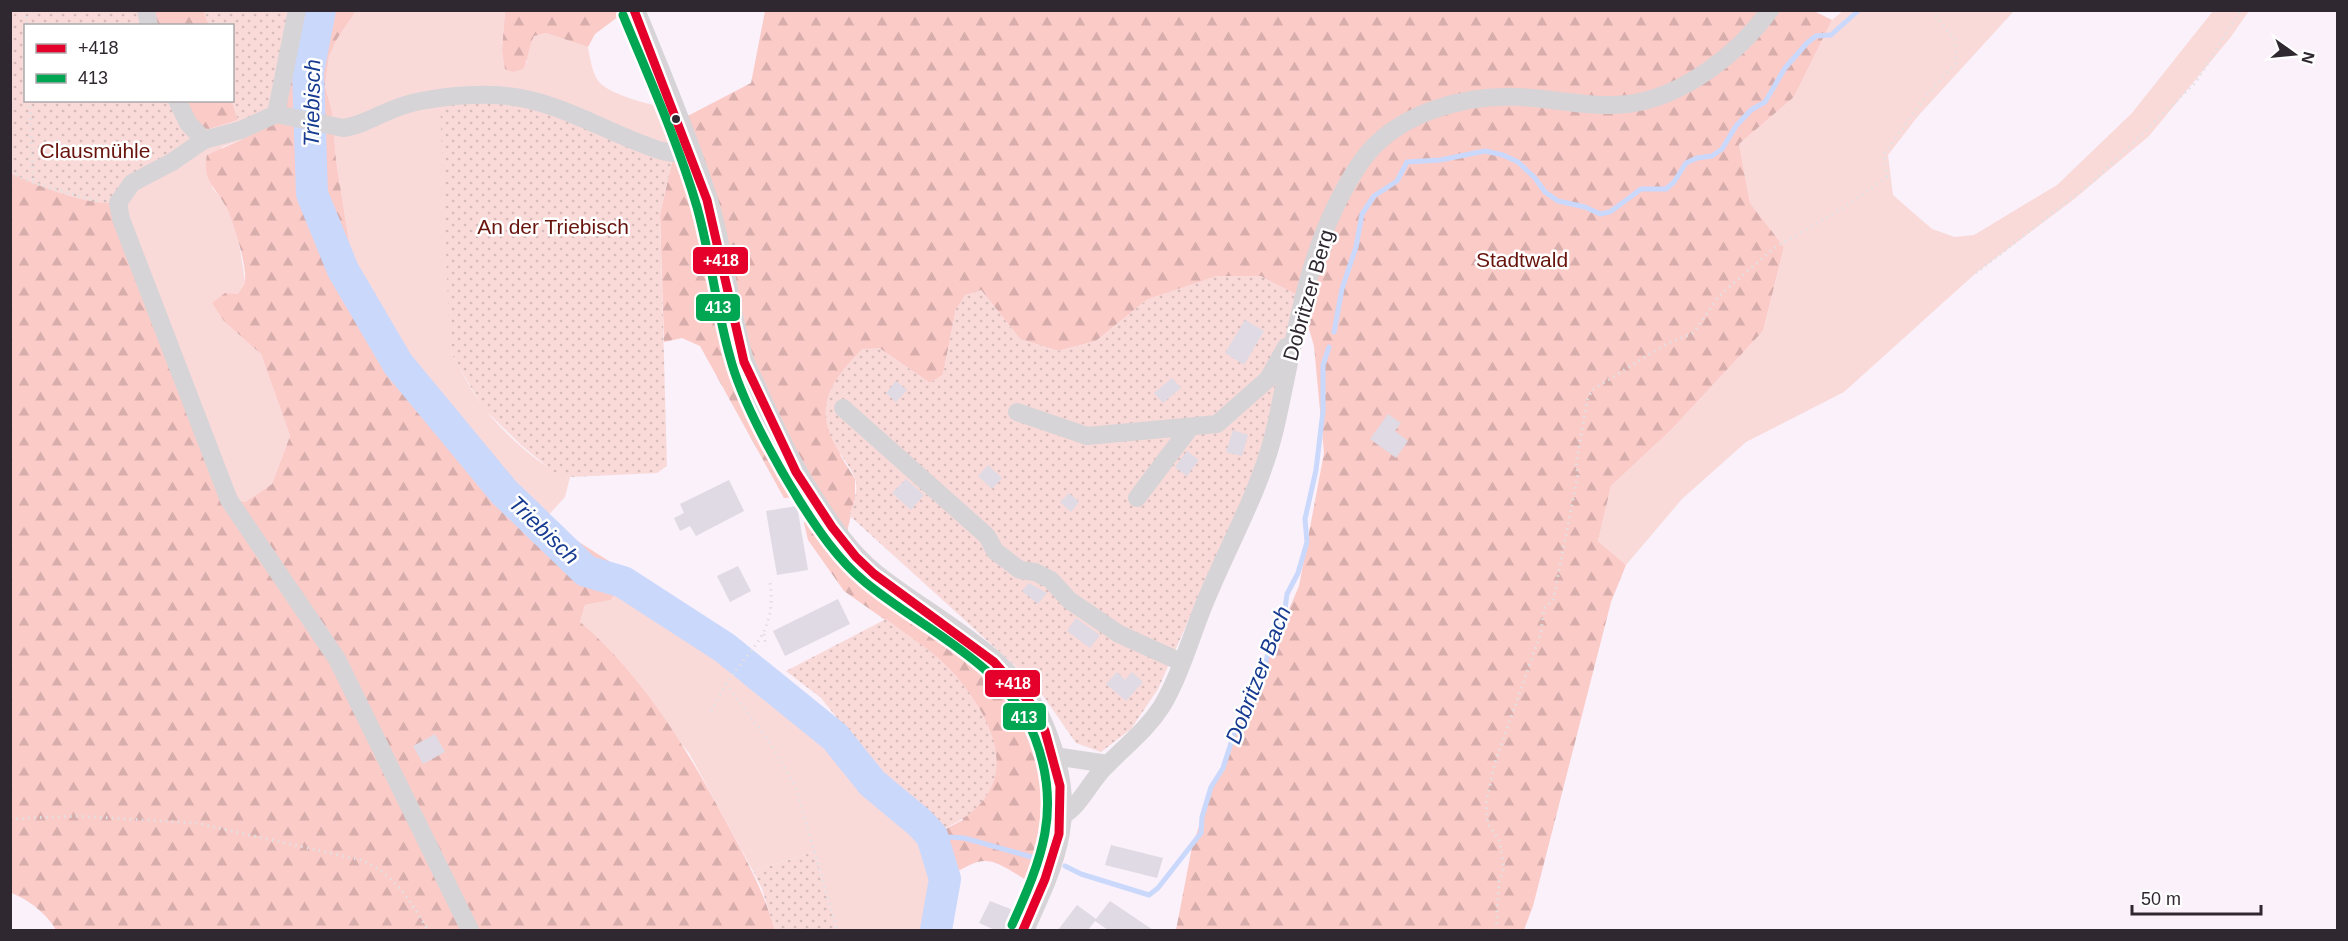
<svg xmlns="http://www.w3.org/2000/svg" width="2348" height="941" font-family="Arial,sans-serif">
  <style>
    .grass { fill: #f9dad9 }
    .forest { fill: url(#forest-firs) }
    .garden { fill: url(#garden-dots) }
    .lines { fill: none; stroke-linecap: round; stroke-linejoin: round }
    .stream { stroke: #cad8fc; stroke-width: 5 }
    .river { stroke: #cad8fc; stroke-width: 32 }
    .building { fill: #e0dae4 }
    .path { stroke: #e2e0e2; stroke-width: 3; stroke-dasharray: 1.5 4.5; stroke-linecap: butt }
    .minor { stroke: #d7d4d7; stroke-width: 18 }
    .major { stroke: #d7d4d7; stroke-width: 22 }
    .bus-1-casing { stroke: #fff; stroke-width: 14 }
    .bus-2-casing { stroke: #fff; stroke-width: 14 }
    .bus-1 { stroke: #e4002b; stroke-width: 9 }
    .bus-2 { stroke: #00a651; stroke-width: 9 }
    .bus-dot { fill: #302830; stroke: #fff; stroke-width: 2 }
    .labels { text-anchor: middle; dominant-baseline: central; stroke-width: 5; stroke-linejoin: round; paint-order: stroke }
    .park-label { font-size: 21px; fill: #68140d; stroke: #fff }
    .street-label { font-size: 21px; fill: #302830; stroke: #fff }
    .water-label { font-size: 22px; font-style: italic; fill: #173b91; stroke: #fff }
    .line-badge { stroke: #fff; stroke-width: 2 }
    .badge-label { font-size: 16px; text-anchor: middle; font-weight: bold; fill: #fff }
  </style>
  <defs>
    <pattern id="forest-firs" width="22" height="20" patternUnits="userSpaceOnUse" patternTransform="scale(1.5)"><rect width="22" height="20" fill="#fbcbc8"/><path d="M5 1l3.5 6h-7zM16 11l3.5 6h-7z" fill="#d7aeac"/></pattern>
    <pattern id="garden-dots" width="8" height="8" patternUnits="userSpaceOnUse" patternTransform="scale(1.5)"><rect width="8" height="8" fill="#f9dad9"/><path d="M2 2h.1M6 6h.1" fill="none" stroke="#d6bbbb" stroke-width="1.8" stroke-linecap="round"/></pattern>
  </defs>
  <rect width="100%" height="100%" fill="#faf1fa"/>
  <g class="grass">
    <path d="M 356,11 L 505,11 L 502,50 L 527,63 L 527,49 L 533,36 L 546,33 L 588,47 C 590,58 592,74 600,83 C 611,95 658,108 674,108 L 688,149 L 450,351 C 461,369 471,391 484,408 C 501,430 544,472 570,477 L 565,497 L 544,520 L 499,480 L 387,345 L 351,254 L 336,160 L 332,111 L 325,86 L 329,57 L 337,39 Z"/>
    <polygon points="1843,11 2014,11 1918,116 1888,155 1893,195 1932,229 1955,237 1974,235 2057,185 2132,113 2213,11 2249,11 2230,38 2149,136 2073,200 1976,273 1844,392 1746,442 1682,499 1626,565 1598,541 1611,486 1671,430 1763,331 1784,247 1750,203 1739,144 1794,97 1832,20"/>
    <polygon points="238,120 241,129 249,126 243,139 222,147 212,187 225,204 237,231 245,281 238,294 244,337 261,354 290,436 272,484 245,502 229,500 121,197 188,123 209,129"/>
    <polygon points="623,582 725,648 835,737 872,783 920,823 932,836 945,879 936,930 837,930 814,852 753,871 689,753 580,622 585,605 611,600"/>
  </g>
  <g class="forest">
    <polygon points="1812,10 1832,20 1794,97 1739,144 1750,203 1784,247 1763,331 1671,430 1611,486 1598,541 1626,565 1611,602 1533,906 1524,930 1176,930 1192,847 1209,797 1299,586 1324,453 1314,346 1299,295 1148,299 1096,341 1058,351 1020,339 981,290 956,309 943,375 930,383 879,348 840,455 855,479 855,499 844,544 811,496 784,498 700,346 682,338 664,342 660,214 674,153 678,121 751,83 765,11"/>
    <polygon points="146,11 204,11 209,25 149,25"/>
    <path d="M 297,11 L 356,11 L 337,39 L 329,57 L 325,86 L 332,111 L 336,160 L 351,254 L 387,345 L 499,480 L 544,520 L 620,568 L 623,582 L 611,600 L 585,605 L 580,622 C 642,675 686,747 724,818 C 745,857 762,887 775,930 L 56,930 C 47,914 28,899 11,893 L 10,173 L 69,195 L 118,203 L 229,499 L 245,502 L 272,484 L 290,436 L 261,354 L 224,321 L 212,303 L 225,293 L 238,294 C 240,290 244,285 245,281 C 247,266 233,218 225,205 C 214,185 202,180 207,155 L 243,139 Z"/>
    <path d="M 505,11 L 505,10 L 619,11 L 619,16 L 595,34 L 588,47 L 546,33 L 534,36 C 528,47 529,59 523,69 L 513,72 L 505,69 L 502,50 Z"/>
    <polygon points="177,101 232,101 238,120 209,129 200,128"/>
    <path d="M 814,509 L 983,663 L 1023,708 L 1048,765 L 1053,819 L 1026,880 C 986,855 985,855 945,879 L 932,836 L 963,820 L 957,677 L 928,650 L 844,591 L 808,540 L 804,523 Z"/>
  </g>
  <g class="garden">
    <path d="M 11,11 L 146,11 L 149,25 L 26,26 L 26,100 L 177,101 L 197,134 L 118,203 C 82,205 42,187 11,173 Z"/>
    <polygon points="204,11 297,11 276,114 241,130 232,101 232,26 209,25"/>
    <polygon points="504,97 674,153 660,214 667,466 657,473 570,477 557,475 521,445 483,408 450,351 440,99"/>
    <path d="M 1216,276 L 1261,276 L 1296,294 L 1267,428 L 1251,479 L 1158,689 L 1131,729 L 1101,752 L 1076,743 L 1034,683 L 849,515 C 853,505 859,491 855,479 C 852,468 841,457 836,447 C 812,405 833,379 862,349 L 879,348 L 930,383 L 943,375 L 956,309 L 965,295 L 981,290 L 1020,339 L 1058,351 L 1096,341 L 1148,299 Z"/>
    <path d="M 886,619 C 910,637 938,654 957,677 C 1003,732 1021,794 944,829 L 932,815 L 916,806 L 884,776 L 821,698 L 786,671 Z"/>
    <polygon points="814,852 837,930 775,930 762,889 753,871"/>
  </g>
  <g class="lines">
    <g class="stream">
      <polyline points="1334,332 1342,289 1356,247 1362,214 1374,196 1397,181 1407,162 1440,160 1485,151 1503,155 1518,162 1535,178 1545,192 1558,201 1585,207 1600,214 1610,212 1641,189 1666,189 1674,182 1686,163 1697,158 1712,156 1722,149 1736,126 1751,110 1765,102 1785,68 1807,43 1816,36 1831,35 1859,10"/>
      <polyline points="932,836 964,838 1032,857"/>
      <polyline points="1065,866 1081,874 1149,895 1158,888 1201,833 1202,817 1211,787 1223,768 1239,718 1249,705 1251,684 1263,673 1271,641 1284,616 1287,594 1298,573 1307,542 1305,519 1316,470 1323,411 1323,365 1329,347"/>
    </g>
    <polyline class="river" points="320,10 308,72 312,194 343,270 398,364 504,492 586,571 623,582 725,648 835,737 872,783 920,823 932,836 945,879 936,930"/>
  </g>
  <g class="building">
    <polygon points="1245,320 1264,331 1244,365 1225,353"/>
    <polygon points="1172,378 1181,388 1163,403 1154,393"/>
    <polygon points="896,381 907,390 896,402 886,393"/>
    <polygon points="1388,414 1401,423 1395,431 1408,441 1396,458 1370,439"/>
    <polygon points="1233,430 1248,435 1242,456 1226,452"/>
    <polygon points="1187,451 1199,460 1187,476 1175,467"/>
    <polygon points="988,465 1002,478 992,489 978,476"/>
    <polygon points="906,479 924,495 911,510 892,493"/>
    <polygon points="729,480 744,511 696,536 690,526 680,531 674,518 684,513 680,504"/>
    <polygon points="1069,493 1079,502 1071,512 1060,502"/>
    <polygon points="797,506 808,570 777,575 766,511"/>
    <polygon points="738,566 751,591 730,602 717,576"/>
    <polygon points="1029,583 1047,593 1038,604 1022,591"/>
    <polygon points="838,599 850,624 785,656 773,631"/>
    <polygon points="1076,618 1100,635 1090,648 1067,631"/>
    <polygon points="1117,672 1125,680 1132,672 1143,682 1126,701 1106,684"/>
    <polygon points="435,734 445,752 423,764 413,746"/>
    <polygon points="1111,845 1163,858 1157,878 1105,865"/>
    <polygon points="990,901 1013,910 1004,930 995,930 979,923"/>
    <polygon points="1110,901 1153,930 1108,930 1095,921 1088,930 1058,930 1077,905 1096,919"/>
  </g>
  <g class="lines">
    <g class="path">
      <polyline points="26,10 27,26"/>
      <polyline points="30,100 33,183"/>
      <polyline points="10,173 33,183 101,202"/>
      <polyline points="1887,177 1884,154 1926,96 1956,63 1955,40 1931,10"/>
      <polyline points="1976,273 2097,178 2196,82 2241,10"/>
      <path d="M 770,583 C 777,633 751,647 726,684 L 771,744 L 796,788 L 837,930"/>
      <polyline points="764,634 766,646"/>
      <polyline points="711,711 726,684"/>
      <path d="M 10,819 L 76,816 L 196,823 L 361,860 C 396,875 409,900 428,930"/>
      <polyline points="1496,930 1499,882 1504,867 1499,840 1488,824 1486,803 1495,763 1541,632 1544,608 1553,601 1578,474 1576,465 1587,401 1592,390 1666,344 1693,333 1719,296 1774,248 1843,208 1890,175"/>
    </g>
    <g class="minor">
      <polyline points="146,10 149,26"/>
      <polyline points="177,100 188,123 204,140"/>
      <polyline points="276,114 297,10"/>
      <polyline points="843,408 987,536 995,551 1020,570 1035,572 1051,580 1069,600 1119,634 1181,662"/>
      <polyline points="1017,412 1087,436 1217,424 1268,379 1286,347"/>
      <polyline points="1137,498 1189,429"/>
      <polyline points="1054,756 1108,764"/>
      <path d="M 1062,816 C 1081,805 1089,783 1105,767 C 1124,747 1146,731 1162,706 C 1182,672 1192,632 1208,595 C 1231,540 1261,488 1275,429 C 1296,337 1306,242 1361,162 C 1394,114 1463,94 1520,97 C 1555,99 1593,108 1628,104 C 1683,97 1738,54 1770,10"/>
      <path d="M 470,930 L 337,659 L 229,500 L 121,219 L 118,203 L 132,183 L 172,162 L 204,140 L 241,130 L 276,114 L 343,128 C 367,125 389,107 416,102 C 450,95 495,91 530,100 C 576,111 617,137 662,151 L 674,153 L 688,149"/>
    </g>
    <path class="major" d="M 634,10 C 660,73 686,136 707,200 C 723,252 727,305 742,357 C 746,370 754,383 759,396 C 775,431 790,464 811,496 C 829,524 848,553 874,574 C 932,621 1017,658 1045,731 C 1077,813 1057,856 1023,930"/>
    <defs>
      <polyline id="bus-1" points="634,10 707,200 744,362 796,472 832,527 856,557 874,574 994,662 1032,705 1045,731 1060,786 1059,834 1045,879 1023,930"/>
      <path id="bus-2" d="M 623,15 C 649,78 678,142 697,207 C 711,257 716,308 730,357 C 741,400 776,463 799,500 C 818,530 838,560 865,582 C 923,630 1006,663 1035,738 C 1062,809 1042,859 1012,925"/>
    </defs>
    <use href="#bus-1" class="bus-1-casing"/>
    <use href="#bus-2" class="bus-2-casing"/>
    <use href="#bus-1" class="bus-1"/>
    <use href="#bus-2" class="bus-2"/>
  </g>
  <circle class="bus-dot" cx="676" cy="119" r="5"/>
  <g class="labels">
    <g class="park-label">
      <text x="95" y="150">Clausmühle</text>
      <text x="553" y="226">An der Triebisch</text>
      <text x="1522" y="259">Stadtwald</text>
    </g>
    <g class="street-label">
      <text transform="translate(1308 295) rotate(-74)">Dobritzer Berg</text>
    </g>
    <g class="water-label">
      <text transform="translate(312 103) rotate(-89)">Triebisch</text>
      <text transform="translate(544 530) rotate(44)">Triebisch</text>
      <text transform="translate(1258 675) rotate(-69)">Dobritzer Bach</text>
    </g>
  </g>
  <g class="line-badge">
    <rect x="692" y="246" width="57" height="29" rx="6" fill="#e4002b"/>
    <rect x="695" y="293" width="46" height="29" rx="6" fill="#00a651"/>
    <rect x="984" y="669" width="57" height="29" rx="6" fill="#e4002b"/>
    <rect x="1002" y="702" width="45" height="29" rx="6" fill="#00a651"/>
  </g>
  <g class="badge-label">
    <text x="721" y="266">+418</text>
    <text x="718" y="313">413</text>
    <text x="1013" y="689">+418</text>
    <text x="1024" y="723">413</text>
  </g>
  <rect width="2348" height="941" fill="none" stroke="#302830" stroke-width="24"/>
  <rect x="24" y="24" width="210" height="78" fill="#ffffff" stroke="#aca9ac" stroke-width="1.5"/>
  <rect x="36" y="44" width="30" height="9" fill="#e4002b" stroke="#aca9ac" stroke-width="1.5"/>
  <text x="78" y="54" font-size="18" fill="#302830">+418</text>
  <rect x="36" y="74" width="30" height="9" fill="#00a651" stroke="#aca9ac" stroke-width="1.5"/>
  <text x="78" y="84" font-size="18" fill="#302830">413</text>
  <g transform="translate(2294 54) rotate(105)" stroke="#ffffff" stroke-width="4.5" paint-order="stroke">
  <path d="M0-4.5L10 22L0 15L-10 22Z" fill="#302830"/>
  <text y="-9" font-size="16" font-weight="bold" text-anchor="middle" fill="#302830">N</text>
  </g>
  <path d="M2132 905v9h129v-9" fill="none" stroke="#302830" stroke-width="3"/>
  <text x="2141" y="905" font-size="18" fill="#302830" stroke="#ffffff" stroke-width="4.5" paint-order="stroke">50 m</text>
</svg>
